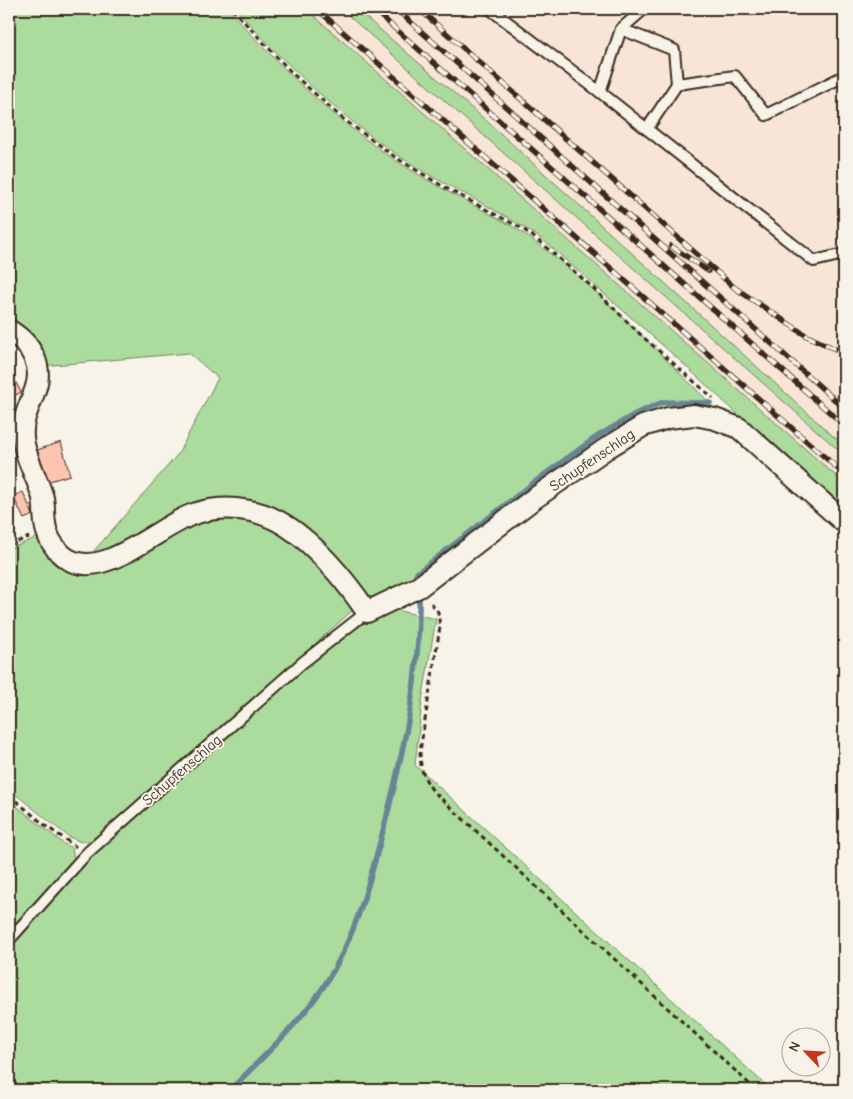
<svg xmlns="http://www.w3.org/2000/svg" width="853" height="1099" font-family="'Comic Neue',sans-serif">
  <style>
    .built { fill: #f9e5d8 }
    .green { fill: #abdc9d; stroke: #73835e }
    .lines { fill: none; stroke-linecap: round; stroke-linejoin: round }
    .stream { stroke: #688596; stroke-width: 5.5 }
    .building { fill: #fdc5b1; stroke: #3b2a1e }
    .lane-casing { stroke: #3b2a1e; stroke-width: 14 }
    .street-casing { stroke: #3b2a1e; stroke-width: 24 }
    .path { stroke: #3b2a1e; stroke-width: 3; stroke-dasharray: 5 4; stroke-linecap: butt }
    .lane { stroke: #f7f3e8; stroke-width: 10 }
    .street { stroke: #f7f3e8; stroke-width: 20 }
    .rail-casing { stroke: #3b2a1e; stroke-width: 5.5 }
    .rail { stroke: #f7f3e8; stroke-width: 4; stroke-dasharray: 11; stroke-linecap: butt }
    .labels { text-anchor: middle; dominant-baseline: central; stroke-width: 4; stroke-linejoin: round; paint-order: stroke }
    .street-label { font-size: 15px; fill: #3b2a1e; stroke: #f7f3e8 }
  </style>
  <rect width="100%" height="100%" fill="#f7f3e8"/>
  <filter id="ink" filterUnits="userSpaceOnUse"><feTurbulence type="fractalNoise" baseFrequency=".02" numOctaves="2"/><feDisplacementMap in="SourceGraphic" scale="10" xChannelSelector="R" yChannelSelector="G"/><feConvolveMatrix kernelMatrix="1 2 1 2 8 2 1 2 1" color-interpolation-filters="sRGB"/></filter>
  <g filter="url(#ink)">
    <polygon class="built" points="306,9 844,9 844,483"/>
    <g class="green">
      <path d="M 9,9 L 228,9 C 278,65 332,118 395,160 C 422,177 449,193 477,207 C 492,216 509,223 523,233 C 591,281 650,344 710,403 L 712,409 L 666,411 L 420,577 L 375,598 L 367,594 L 319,549 L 235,505 L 87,559 L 178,454 L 218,378 L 189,353 L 42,366 L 9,326 Z"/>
      <path d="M 236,9 L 306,9 L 844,483 L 844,513 L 677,358 L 543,240 C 497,207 442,186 396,154 C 336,113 284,63 236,9 Z"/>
      <polygon points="341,9 356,9 490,124 844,446 844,455"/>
      <polygon points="255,516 314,554 354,609 203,745 94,840 81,842 69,837 9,789 9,549 43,535 70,564 198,517"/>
      <polygon points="391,609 436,619 422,701 415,765 771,1090 9,1090 9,800 64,844 72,848 74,859 32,905 41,912 88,860 305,667 348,634 373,617"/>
    </g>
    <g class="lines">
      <g class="stream">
        <polyline points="418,582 416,574 544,475 598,436 635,414 663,402 710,403"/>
        <path d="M 230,1090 C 263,1057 298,1025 324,986 C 355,939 369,884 383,831 C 404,750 421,675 419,592"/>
      </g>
    </g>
    <g class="building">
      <polygon points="9,370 21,392 9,399"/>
      <polygon points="61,442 70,475 46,482 37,450"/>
      <polygon points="23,492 33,515 24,519 13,496"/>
    </g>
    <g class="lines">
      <defs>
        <g id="lane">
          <polyline points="490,9 600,92 621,29 644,9"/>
          <polyline points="621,29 674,50 677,84 735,76 766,115 844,76"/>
          <polyline points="600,92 814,261 844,254"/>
          <polyline points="647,129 677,84"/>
          <polyline points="9,940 87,853 302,663 367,612"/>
        </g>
        <path id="street" d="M 9,330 C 21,338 28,344 34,357 C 48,387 20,407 23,437 C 24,456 38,479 43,498 C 45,509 43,521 47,532 C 49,539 55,548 61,554 C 98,589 160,523 197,513 C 223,505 254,508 278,521 C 312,539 346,581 367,612 L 419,587 L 532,500 L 607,448 L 643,426 L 668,418 L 694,415 L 715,419 L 739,428 L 844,522"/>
      </defs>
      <use href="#lane" class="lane-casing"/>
      <use href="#street" class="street-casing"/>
      <g class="path">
        <polyline points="232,9 293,74 342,118 395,157 444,187 523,229 540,242 591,286 642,336 713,398"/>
        <polyline points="9,545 29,537"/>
        <path d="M 431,603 L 438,612 L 440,627 L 420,751 C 420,767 423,778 433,791 L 756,1090"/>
        <polyline points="9,795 46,826 76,847"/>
      </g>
      <use href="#lane" class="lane"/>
      <use href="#street" class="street"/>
      <defs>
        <g id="rail">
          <polyline points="317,9 844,474"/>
          <polyline points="373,9 844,425"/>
          <polyline points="396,9 844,408"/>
          <polyline points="419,9 735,288 807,336 844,353"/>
          <polyline points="671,246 708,271"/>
        </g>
      </defs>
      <use href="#rail" class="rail-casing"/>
      <use href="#rail" class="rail"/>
    </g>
  </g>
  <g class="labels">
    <g class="street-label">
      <text transform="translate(592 460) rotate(-34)">Schupfenschlag</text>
      <text transform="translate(182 770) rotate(-41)">Schupfenschlag</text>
    </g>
  </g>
  <rect width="853" height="1099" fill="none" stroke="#f7f3e8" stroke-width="30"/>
  <rect x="15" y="15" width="823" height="1069" fill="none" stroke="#3b2a1e" stroke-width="2" filter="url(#ink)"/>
  <g transform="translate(806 1052) rotate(295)"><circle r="24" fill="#f7f3e8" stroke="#aca397"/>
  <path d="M0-4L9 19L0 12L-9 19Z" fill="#c8321e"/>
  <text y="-8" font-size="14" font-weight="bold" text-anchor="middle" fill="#3b2a1e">N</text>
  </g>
</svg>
